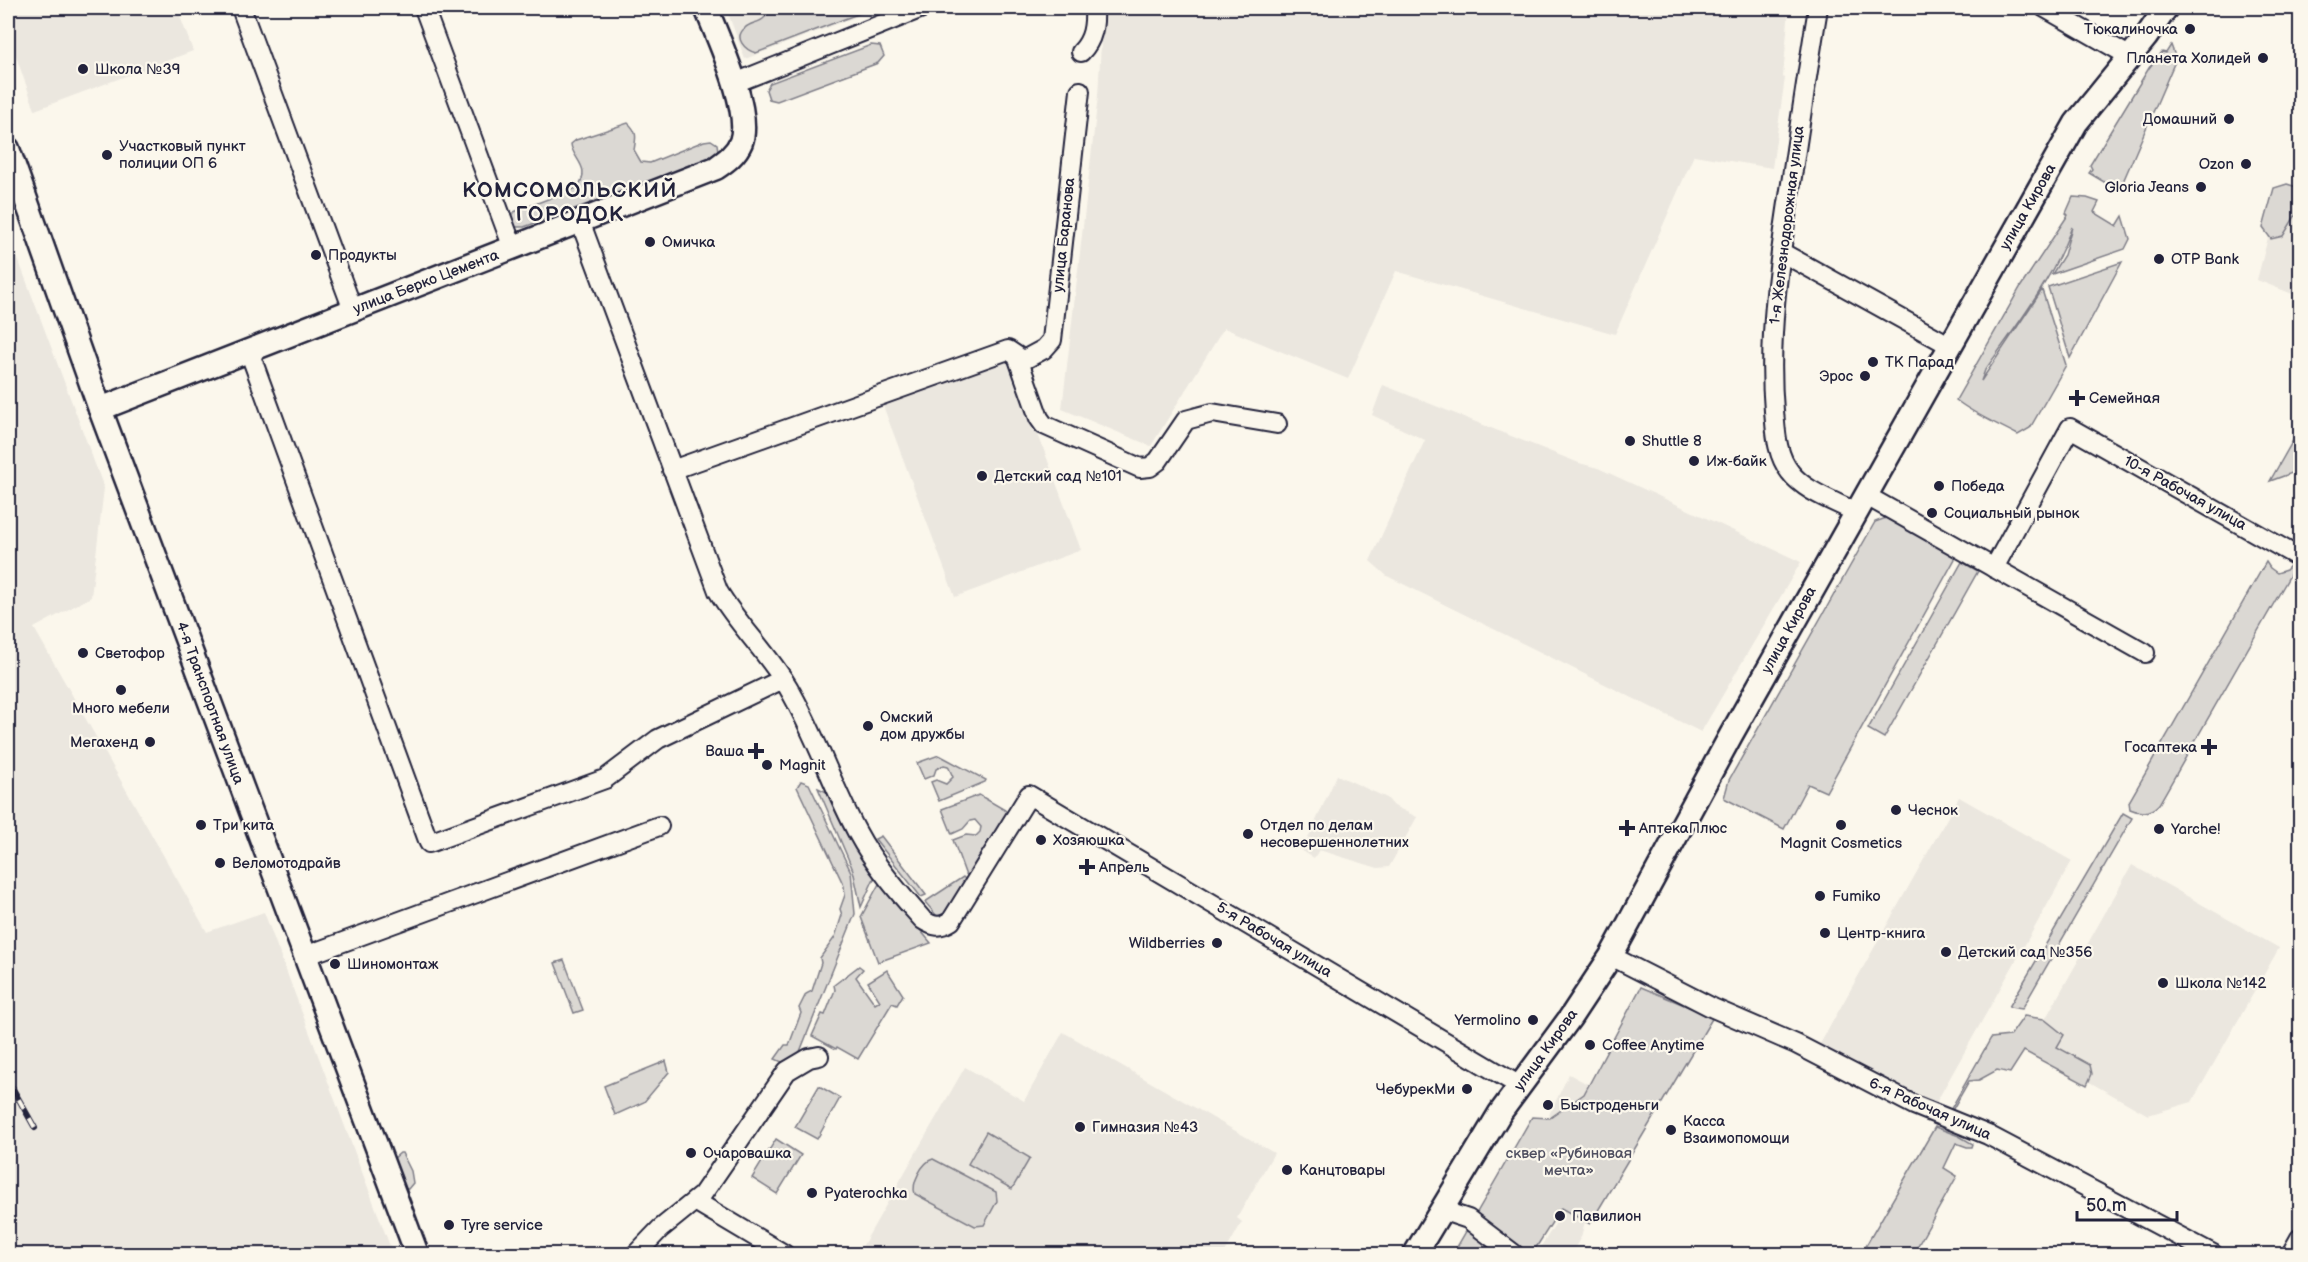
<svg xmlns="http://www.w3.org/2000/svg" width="2308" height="1262" font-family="'Balsamiq Sans',sans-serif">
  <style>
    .built { fill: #ebe7df }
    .green { fill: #dbd8d3; stroke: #7e7d87; stroke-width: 1.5 }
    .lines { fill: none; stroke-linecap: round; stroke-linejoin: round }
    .minor-casing { stroke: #22223b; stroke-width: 22 }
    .major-casing { stroke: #22223b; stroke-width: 27 }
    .minor { stroke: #fbf7ec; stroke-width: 18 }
    .major { stroke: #fbf7ec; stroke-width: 22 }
    .rail-casing { stroke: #22223b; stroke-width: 6 }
    .rail { stroke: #fbf7ec; stroke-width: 4; stroke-dasharray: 11; stroke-linecap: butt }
    .poi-dot { fill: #22223b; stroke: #fbf7ec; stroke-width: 2 }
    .labels { text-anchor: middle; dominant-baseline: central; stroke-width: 4.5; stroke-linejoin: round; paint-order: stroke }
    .poi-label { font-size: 15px; fill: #22223b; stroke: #fbf7ec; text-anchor: start }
    .street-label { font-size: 15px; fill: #22223b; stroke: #fbf7ec }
    .park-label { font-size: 15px; fill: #505061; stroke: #fbf7ec }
    .district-label { font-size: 21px; font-weight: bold; letter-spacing: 1.5px; fill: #22223b; stroke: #fbf7ec }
  </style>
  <rect width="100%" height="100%" fill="#fbf7ec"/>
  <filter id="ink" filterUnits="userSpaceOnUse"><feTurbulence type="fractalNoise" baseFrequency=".0167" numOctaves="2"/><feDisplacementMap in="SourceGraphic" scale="12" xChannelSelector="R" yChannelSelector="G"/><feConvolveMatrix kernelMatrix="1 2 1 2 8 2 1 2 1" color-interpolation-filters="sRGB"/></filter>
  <g filter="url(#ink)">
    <g class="built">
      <polygon points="8,8 177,8 193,51 35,110 8,34"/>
      <polygon points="726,8 879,8 745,59"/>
      <polygon points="1103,8 1789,8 1783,77 1785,78 1772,168 1694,155 1615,334 1396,271 1348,379 1224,328 1151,446 1062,409 1098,96"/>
      <polygon points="2300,174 2300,297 2257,280 2271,226"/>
      <polygon points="8,232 104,488 91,597 34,628 207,932 264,912 393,1254 8,1254"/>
      <polygon points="1009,356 1081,550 955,597 882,403"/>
      <polygon points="1383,385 1579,463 1598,468 1801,562 1701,732 1387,576 1370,561 1425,440 1372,415"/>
      <polygon points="1337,775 1387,798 1394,806 1417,817 1389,867 1378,868 1319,850 1314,858 1302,851"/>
      <polygon points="1959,797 2072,861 1933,1108 1820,1044"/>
      <polygon points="2132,865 2279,948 2192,1102 2148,1115 2029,1048"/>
      <polygon points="1063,1032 1274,1153 1237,1218 1242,1222 1224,1254 858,1254 965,1067 1024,1101"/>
      <polygon points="1569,1074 1593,1087 1589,1206 1581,1237 1571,1254 1536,1254 1561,1215 1565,1129 1549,1115"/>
    </g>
    <g class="green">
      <path d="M 773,8 L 873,8 L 756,53 C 745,50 733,38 745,28 C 749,23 758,23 763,19 C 767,16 769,11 773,8 Z"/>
      <polygon points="871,45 880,46 884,56 878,63 777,101 769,99 766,90 770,83"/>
      <polygon points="2171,45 2176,59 2119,191 2089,173 2092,169 2090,165 2149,68 2162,52 2166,53"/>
      <path d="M 628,123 C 638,132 636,138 634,150 L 641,162 L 650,163 L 704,141 L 711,140 L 717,144 L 718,151 L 713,159 L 524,227 L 515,227 L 509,217 L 514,212 L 577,188 C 593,167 572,159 571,144 L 576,140 Z"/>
      <polygon points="2287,184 2300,188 2300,208 2283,236 2271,239 2263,228 2274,188"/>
      <path d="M 2073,197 L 2087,198 L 2099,202 L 2094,212 L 2117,226 L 2123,216 L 2130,239 L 2125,249 L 2052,274 L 2064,255 L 2072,227 C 2052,280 2018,324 1985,370 L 1981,381 L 2042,290 L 2066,365 L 2030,428 L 2018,435 C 1996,423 1975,415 1956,400 L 2021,286 L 2068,215 L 2066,213 Z"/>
      <polygon points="2122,262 2070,358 2048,287"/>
      <polygon points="2300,428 2300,470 2270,481"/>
      <polygon points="1886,518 1956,557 1826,792 1808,784 1784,829 1724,798 1729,780 1875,522"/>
      <polygon points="1962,562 1978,571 1884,738 1868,729"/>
      <path d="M 2266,562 L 2270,568 L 2277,573 L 2286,570 L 2290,566 L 2294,568 L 2159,804 C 2151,813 2141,814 2130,809 L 2129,802 Z"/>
      <polygon points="939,755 986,780 985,782 939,801 931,782 936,780 946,784 953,777 948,766 944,765 936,769 934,775 924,779 917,763"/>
      <polygon points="801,781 809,784 851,872 855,914 799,1054 784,1063 775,1059 785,1045 789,1045 801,1013 799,1008 806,994 812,991 821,963 820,958 835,937 842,915 840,909 845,895 844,886 797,787"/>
      <polygon points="818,788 829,793 844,827 875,876 861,907 853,870"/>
      <polygon points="979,795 1005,810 1009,817 973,881 965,873 953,840 966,835 976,836 980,832 981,827 975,820 970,821 963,829 952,834 942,809"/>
      <polygon points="2123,813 2132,818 2022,1009 2009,1007"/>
      <polygon points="881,836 926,895 921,897 875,839"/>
      <polygon points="963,877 970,884 943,918 936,915 925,902"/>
      <polygon points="880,882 931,943 878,962 861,917"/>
      <polygon points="564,960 583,1010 574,1013 555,963"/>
      <polygon points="859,966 863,969 856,977 875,1004 880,1001 868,982 887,970 903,995 897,1005 892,1003 858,1059 837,1047 836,1049 812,1036 822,1014 825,1015 835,990 834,985"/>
      <polygon points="1641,987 1713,1017 1590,1224 1561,1208 1532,1254 1453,1254 1532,1117 1550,1118 1584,1094"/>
      <polygon points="2024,1016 2044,1019 2064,1035 2057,1047 2090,1065 2092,1074 2087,1085 2024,1051 2010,1073 1997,1070 1979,1080 1969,1081 1950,1114 1948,1114 1991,1038 2010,1036"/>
      <polygon points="666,1061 669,1072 644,1102 615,1115 604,1086"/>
      <polygon points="819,1086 840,1098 817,1139 795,1127"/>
      <polygon points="1935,1127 1959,1136 1973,1144 1972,1147 1967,1147 1956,1143 1944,1168 1957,1176 1913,1254 1861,1254"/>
      <polygon points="986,1132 1030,1158 1012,1189 968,1164"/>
      <polygon points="776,1139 801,1155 777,1194 752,1178"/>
      <polygon points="400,1153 402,1153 411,1171 413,1183 408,1189 404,1189 392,1160"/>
      <path d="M 933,1159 L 996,1192 L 997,1201 L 984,1225 L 975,1226 L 915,1194 C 911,1184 922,1162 933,1159 Z"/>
    </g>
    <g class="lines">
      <defs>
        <g id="minor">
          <polyline points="241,8 353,310"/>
          <polyline points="424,8 513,248"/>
          <path d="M 1818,8 C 1809,62 1801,116 1793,170 C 1781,250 1767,330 1774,411 C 1776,432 1776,454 1790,472 C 1804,491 1834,501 1855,512"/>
          <polyline points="2045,8 2129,56"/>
          <path d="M 1081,52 C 1093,40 1095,25 1094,8"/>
          <polyline points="735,83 922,8"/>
          <path d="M 580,221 L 718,591 C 738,625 767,652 788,687 C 815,733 832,785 857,832 C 874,864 899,893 923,920 C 934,927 940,928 951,921 L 1029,795 L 1520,1086"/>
          <polyline points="1781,252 1949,345"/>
          <polyline points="249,351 429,843 605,779 658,739 783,679"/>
          <polyline points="1020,362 1044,349 1052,340 1080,91"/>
          <polyline points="672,470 1008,350 1017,356 1039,418 1044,425 1140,468 1150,467 1158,461 1186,420 1212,413 1277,424"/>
          <polyline points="1865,495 2145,653"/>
          <polyline points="1994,568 2070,428 2300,558"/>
          <polyline points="305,956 659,826"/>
          <polyline points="1611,956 1713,1008 1796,1044 1914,1105 1988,1135 2213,1254"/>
          <polyline points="695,1201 784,1254"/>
          <polyline points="1441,1210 1468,1219 1514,1254"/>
          <polyline points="636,1254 660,1229 702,1195 787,1071 809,1058 819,1056"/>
          <polyline points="2291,1254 2300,1238"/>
        </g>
        <g id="major">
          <polyline points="8,149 100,409 417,1254"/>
          <path d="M 100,409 L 716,168 C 726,161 736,154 741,142 C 752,111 718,38 706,8"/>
          <polyline points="1415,1254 1500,1113 1570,1018 1611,956 1731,735 2076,123 2146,37 2166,8"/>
        </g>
      </defs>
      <use href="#minor" class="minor-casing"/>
      <use href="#major" class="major-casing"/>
      <use href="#minor" class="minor"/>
      <use href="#major" class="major"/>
      <defs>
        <polyline id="rail" points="8,1080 35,1128"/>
      </defs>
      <use href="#rail" class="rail-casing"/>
      <use href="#rail" class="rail"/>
    </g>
  </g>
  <g class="poi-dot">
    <circle cx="2190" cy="29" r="6"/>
    <circle cx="2263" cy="58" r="6"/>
    <circle cx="83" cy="69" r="6"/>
    <circle cx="2229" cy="119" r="6"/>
    <circle cx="107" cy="155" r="6"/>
    <circle cx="2246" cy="164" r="6"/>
    <circle cx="2201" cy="187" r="6"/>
    <circle cx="650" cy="242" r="6"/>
    <circle cx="316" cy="255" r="6"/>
    <circle cx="2159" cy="259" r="6"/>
    <circle cx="1873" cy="362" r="6"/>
    <circle cx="1865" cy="376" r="6"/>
    <path d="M2074 389h6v6h6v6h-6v6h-6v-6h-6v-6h6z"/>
    <circle cx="1630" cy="441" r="6"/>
    <circle cx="1694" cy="461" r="6"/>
    <circle cx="982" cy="476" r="6"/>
    <circle cx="1939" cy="486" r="6"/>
    <circle cx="1932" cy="513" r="6"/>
    <circle cx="83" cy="653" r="6"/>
    <circle cx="121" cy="690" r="6"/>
    <circle cx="868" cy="726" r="6"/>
    <circle cx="150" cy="742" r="6"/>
    <path d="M2206 738h6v6h6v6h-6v6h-6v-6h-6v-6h6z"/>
    <path d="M753 742h6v6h6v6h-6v6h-6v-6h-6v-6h6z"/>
    <circle cx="767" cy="765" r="6"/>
    <circle cx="1896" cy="810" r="6"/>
    <circle cx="201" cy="825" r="6"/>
    <circle cx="1841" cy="825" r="6"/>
    <path d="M1624 819h6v6h6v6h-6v6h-6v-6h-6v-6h6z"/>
    <circle cx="2159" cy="829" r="6"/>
    <circle cx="1248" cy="834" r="6"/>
    <circle cx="1041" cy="840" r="6"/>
    <circle cx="220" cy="863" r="6"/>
    <path d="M1084 858h6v6h6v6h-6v6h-6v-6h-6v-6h6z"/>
    <circle cx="1820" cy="896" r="6"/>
    <circle cx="1825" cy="933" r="6"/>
    <circle cx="1217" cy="943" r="6"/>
    <circle cx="1946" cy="952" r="6"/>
    <circle cx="335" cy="964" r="6"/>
    <circle cx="2163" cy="983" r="6"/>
    <circle cx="1533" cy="1020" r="6"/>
    <circle cx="1590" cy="1045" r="6"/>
    <circle cx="1467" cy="1089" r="6"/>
    <circle cx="1548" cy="1105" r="6"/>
    <circle cx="1080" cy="1127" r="6"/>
    <circle cx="1671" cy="1130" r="6"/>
    <circle cx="691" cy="1153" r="6"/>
    <circle cx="1287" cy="1170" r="6"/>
    <circle cx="812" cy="1193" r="6"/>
    <circle cx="1560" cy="1216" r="6"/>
    <circle cx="449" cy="1225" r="6"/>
  </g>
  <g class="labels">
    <g class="poi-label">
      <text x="2178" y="29" text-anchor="end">Тюкалиночка</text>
      <text x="2251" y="58" text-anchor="end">Планета Холидей</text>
      <text x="95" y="69">Школа №39</text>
      <text x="2217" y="119" text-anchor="end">Домашний</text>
      <text x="119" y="146">Участковый пункт<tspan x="119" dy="17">полиции ОП 6</tspan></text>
      <text x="2234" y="164" text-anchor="end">Ozon</text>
      <text x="2189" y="187" text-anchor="end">Gloria Jeans</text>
      <text x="662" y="242">Омичка</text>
      <text x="328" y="255">Продукты</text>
      <text x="2171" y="259">OTP Bank</text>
      <text x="1885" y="362">ТК Парад</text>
      <text x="1853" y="376" text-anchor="end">Эрос</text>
      <text x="2089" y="398">Семейная</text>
      <text x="1642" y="441">Shuttle 8</text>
      <text x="1706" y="461">Иж-байк</text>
      <text x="994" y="476">Детский сад №101</text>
      <text x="1951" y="486">Победа</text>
      <text x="1944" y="513">Социальный рынок</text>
      <text x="95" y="653">Светофор</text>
      <text x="121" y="708" text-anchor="middle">Много мебели</text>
      <text x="880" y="717">Омский<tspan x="880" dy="17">дом дружбы</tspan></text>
      <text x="138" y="742" text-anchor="end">Мегахенд</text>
      <text x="2197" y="747" text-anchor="end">Госаптека</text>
      <text x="744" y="751" text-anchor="end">Ваша</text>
      <text x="779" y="765">Magnit</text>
      <text x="1908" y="810">Чеснок</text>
      <text x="213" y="825">Три кита</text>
      <text x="1260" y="825">Отдел по делам<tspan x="1260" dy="17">несовершеннолетних</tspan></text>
      <text x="1639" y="828">АптекаПлюс</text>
      <text x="2171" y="829">Yarche!</text>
      <text x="1053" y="840">Хозяюшка</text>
      <text x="1841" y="843" text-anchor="middle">Magnit Cosmetics</text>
      <text x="232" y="863">Веломотодрайв</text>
      <text x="1099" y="867">Апрель</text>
      <text x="1832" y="896">Fumiko</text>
      <text x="1837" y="933">Центр-книга</text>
      <text x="1205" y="943" text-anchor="end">Wildberries</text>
      <text x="1958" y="952">Детский сад №356</text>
      <text x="347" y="964">Шиномонтаж</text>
      <text x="2175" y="983">Школа №142</text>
      <text x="1521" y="1020" text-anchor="end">Yermolino</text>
      <text x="1602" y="1045">Coffee Anytime</text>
      <text x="1455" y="1089" text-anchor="end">ЧебурекМи</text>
      <text x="1560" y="1105">Быстроденьги</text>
      <text x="1683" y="1121">Касса<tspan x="1683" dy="17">Взаимопомощи</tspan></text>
      <text x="1092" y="1127">Гимназия №43</text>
      <text x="703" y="1153">Очаровашка</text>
      <text x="1299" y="1170">Канцтовары</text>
      <text x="824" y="1193">Pyaterochka</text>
      <text x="1572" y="1216">Павилион</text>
      <text x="461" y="1225">Tyre service</text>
    </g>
    <g class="street-label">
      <text transform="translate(2028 207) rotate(-60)">улица Кирова</text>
      <text transform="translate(1787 225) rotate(-83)">1-я Железнодорожная улица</text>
      <text transform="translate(1064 235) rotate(-84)">улица Баранова</text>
      <text transform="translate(426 282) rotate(-21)">улица Берко Цемента</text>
      <text transform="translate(2185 493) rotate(29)">10-я Рабочая улица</text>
      <text transform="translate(1789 630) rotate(-61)">улица Кирова</text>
      <text transform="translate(210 703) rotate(70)">4-я Транспортная улица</text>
      <text transform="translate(1274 940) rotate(31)">5-я Рабочая улица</text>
      <text transform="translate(1546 1050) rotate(-54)">улица Кирова</text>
      <text transform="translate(1930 1109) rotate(24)">6-я Рабочая улица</text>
    </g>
    <g class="park-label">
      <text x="1569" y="1153">сквер «Рубиновая<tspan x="1569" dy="17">мечта»</tspan></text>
    </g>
    <g class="district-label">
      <text x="570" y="190">КОМСОМОЛЬСКИЙ<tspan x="570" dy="24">ГОРОДОК</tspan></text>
    </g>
  </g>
  <rect width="2308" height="1262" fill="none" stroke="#fbf7ec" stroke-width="30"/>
  <rect x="15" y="15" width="2278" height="1232" fill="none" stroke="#22223b" stroke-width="2" filter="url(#ink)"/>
  <path d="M2077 1211v9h100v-9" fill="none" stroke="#22223b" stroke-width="3"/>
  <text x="2086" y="1211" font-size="18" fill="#22223b" stroke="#fbf7ec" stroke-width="4.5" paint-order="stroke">50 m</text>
</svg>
